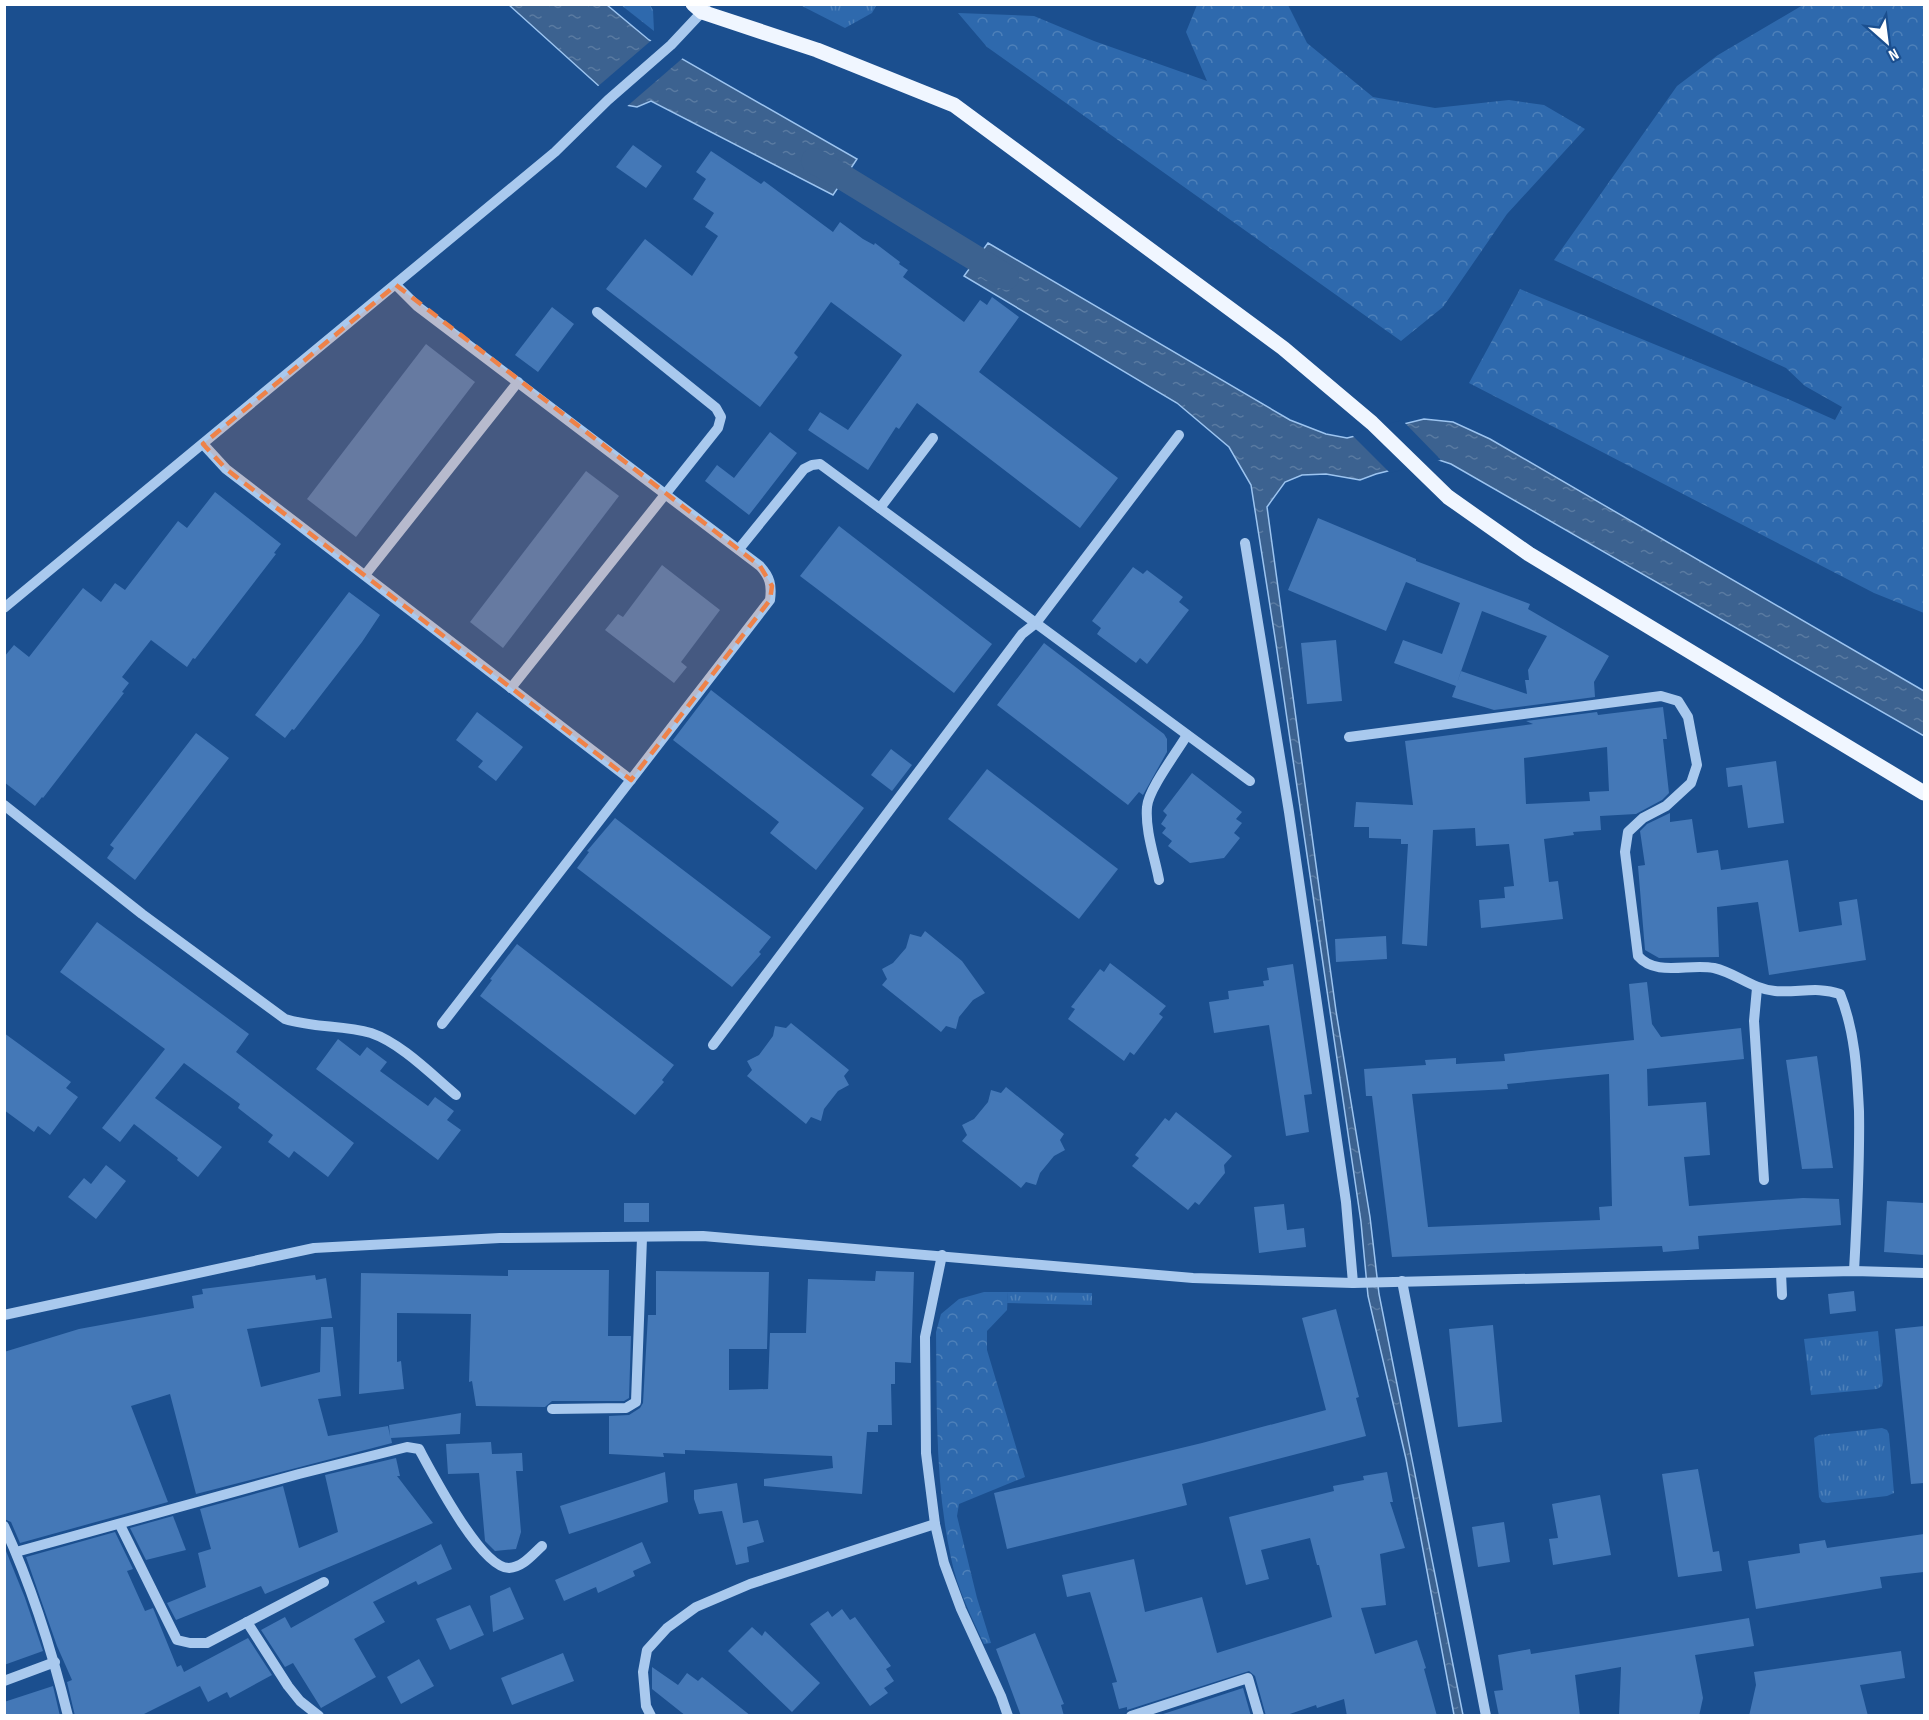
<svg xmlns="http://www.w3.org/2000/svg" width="1929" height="1720" font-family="'Sofia Sans Condensed',sans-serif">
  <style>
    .grass { fill: url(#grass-tufts) }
    .forest { fill: url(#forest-crowns) }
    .water { fill: url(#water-ripples); stroke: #9cc4f0; stroke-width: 1.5 }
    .pier { fill: #1b4f8f }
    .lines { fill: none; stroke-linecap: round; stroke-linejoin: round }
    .canal { stroke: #3c6290; stroke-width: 26 }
    .building { fill: #4478b7; fill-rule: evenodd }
    .minor { stroke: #a9c9ee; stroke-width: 10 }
    .major { stroke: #f0f6ff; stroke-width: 15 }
    .marked { fill: #ee8249; fill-opacity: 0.2; stroke: #ee8249; stroke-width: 4.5; stroke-dasharray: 12 8; stroke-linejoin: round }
  </style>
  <defs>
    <pattern id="grass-tufts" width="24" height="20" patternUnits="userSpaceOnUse" patternTransform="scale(1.5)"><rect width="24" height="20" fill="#2e69ad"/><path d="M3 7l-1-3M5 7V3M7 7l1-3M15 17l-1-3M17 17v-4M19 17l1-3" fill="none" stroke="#4d80b9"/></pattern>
    <pattern id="forest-crowns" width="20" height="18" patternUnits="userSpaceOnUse" patternTransform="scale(1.5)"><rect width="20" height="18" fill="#2e69ad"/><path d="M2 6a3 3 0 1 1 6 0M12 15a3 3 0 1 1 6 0" fill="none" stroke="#4d80b9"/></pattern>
    <pattern id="water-ripples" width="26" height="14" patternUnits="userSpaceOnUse" patternTransform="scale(1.5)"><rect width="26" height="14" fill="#3c6290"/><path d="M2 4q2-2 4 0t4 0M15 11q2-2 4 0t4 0" fill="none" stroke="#597aa1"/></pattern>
  </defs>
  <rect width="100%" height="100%" fill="#1b4f8f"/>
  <g class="grass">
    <polygon points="877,4 872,13 845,28 800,5"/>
    <polygon points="621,5 650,5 653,10 654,31"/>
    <polygon points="1008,1292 1092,1293 1092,1305 1007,1303"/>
    <polygon points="1878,1331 1883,1381 1882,1386 1877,1389 1811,1395 1804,1339"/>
    <polygon points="1882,1428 1887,1430 1889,1434 1894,1493 1887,1496 1827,1503 1822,1502 1819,1497 1814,1438 1819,1435"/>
  </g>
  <g class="forest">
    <polygon points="1197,5 1288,5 1307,43 1373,97 1435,108 1509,100 1544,105 1585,129 1507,214 1443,307 1401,341 987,47 958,13 1034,16 1094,41 1207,81 1186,32"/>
    <polygon points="1803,5 1924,5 1924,613 1874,593 1469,383 1520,289 1788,399 1835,420 1842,407 1805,386 1786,368 1554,260 1677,86 1718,55"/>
    <path d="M 984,1292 L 1008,1292 L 1007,1310 L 987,1331 L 987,1350 L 1025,1477 L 959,1504 L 957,1516 L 977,1598 L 991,1643 L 984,1644 C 971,1616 957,1588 951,1558 C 935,1484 937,1407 936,1332 L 941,1314 L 959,1299 Z"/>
  </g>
  <g class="water">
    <polygon points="509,5 607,5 649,40 857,159 833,195 651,101 637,107 626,105 600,87"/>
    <polygon points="988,243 1290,420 1326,434 1347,438 1424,419 1453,422 1490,439 1924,691 1924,736 1451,464 1436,459 1376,474 1360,480 1326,474 1302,475 1285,482 1267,507 1336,1011 1370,1217 1379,1294 1463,1715 1454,1715 1406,1459 1368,1296 1361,1222 1276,644 1251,485 1229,447 1177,403 964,276"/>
  </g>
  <g class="pier">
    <polygon points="653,39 684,57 625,108 596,88"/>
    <polygon points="1402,420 1441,460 1390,473 1351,434"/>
  </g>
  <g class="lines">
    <polyline class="canal" points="814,161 841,176 1006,277"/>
  </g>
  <g class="building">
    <polygon points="633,145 662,166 646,188 616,167"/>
    <polygon points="711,151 761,184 764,181 833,232 840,222 863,239 874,245 875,243 900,262 899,264 908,270 903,277 964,322 980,300 987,305 992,297 1019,317 979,372 1118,478 1080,528 917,403 899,429 896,427 868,470 808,430 820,412 848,430 902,355 831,302 794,353 798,357 760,407 606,289 645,239 692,276 718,236 705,227 714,213 693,199 706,179 696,172"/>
    <polygon points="552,307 574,324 538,372 515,355"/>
    <polygon points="426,344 475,382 356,537 307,499"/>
    <polygon points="770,432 797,453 749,515 705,481 717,465 734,478"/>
    <polygon points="586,471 619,496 503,648 470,622"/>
    <polygon points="215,492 281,544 274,553 276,554 195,659 193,658 187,667 151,640 122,677 129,683 122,692 124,693 43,798 42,797 35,806 4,782 4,657 14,645 29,657 83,588 101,602 115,583 125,590 178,521 187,528"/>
    <path d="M 1318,518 L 1416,559 L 1416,561 L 1530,604 L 1528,609 L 1609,656 L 1594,682 L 1595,697 L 1494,710 L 1452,697 L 1456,686 L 1394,663 L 1403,640 L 1442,654 L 1460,603 L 1406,582 L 1386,631 L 1288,590 ZM 1482,611 L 1547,636 L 1528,670 L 1529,680 L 1525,680 L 1527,694 L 1461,671 L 1457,683 Z"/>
    <polygon points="839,526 992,644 954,693 800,576"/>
    <polygon points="662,565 720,610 681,662 687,667 674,683 605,630 618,614 623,617"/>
    <polygon points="1133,567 1143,574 1147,570 1183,597 1179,602 1189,610 1147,664 1140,658 1136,663 1097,634 1101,628 1092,621"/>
    <polygon points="349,592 380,615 362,642 294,730 292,729 285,738 255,715"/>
    <polygon points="1336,640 1342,701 1307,704 1301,643"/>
    <polygon points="1044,643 1148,722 1164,734 1167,739 1167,752 1143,795 1139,792 1128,805 997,705"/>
    <polygon points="711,690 864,808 816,870 770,833 779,822 673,740"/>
    <path d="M 1663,707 L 1667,739 L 1663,739 L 1669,793 L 1662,800 L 1636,814 L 1600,816 L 1601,830 L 1573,832 L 1574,835 L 1544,839 L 1549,882 L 1558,881 L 1563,919 L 1481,928 L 1479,900 L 1505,898 L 1504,887 L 1514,886 L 1509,844 L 1476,846 L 1475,828 L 1433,830 L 1427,946 L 1402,944 L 1408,844 L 1401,844 L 1401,839 L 1369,838 L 1369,827 L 1354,827 L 1356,802 L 1413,805 L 1405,741 L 1533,724 L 1526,721 L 1597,712 L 1598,715 ZM 1607,747 L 1609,791 L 1589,792 L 1590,801 L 1526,804 L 1524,758 Z"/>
    <polygon points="477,712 523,747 496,781 478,767 483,761 456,740"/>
    <polygon points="196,733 229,758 135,880 107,858 114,848 110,845"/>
    <polygon points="891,749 912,765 892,791 871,775"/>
    <polygon points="1776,761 1784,823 1748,828 1742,785 1728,787 1726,768"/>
    <polygon points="987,769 1118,869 1079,919 948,819"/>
    <polygon points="1192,773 1242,812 1236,819 1242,823 1234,833 1240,838 1224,858 1190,863 1168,846 1172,841 1162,833 1166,828 1161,824 1167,815 1163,811"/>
    <polygon points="1670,813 1670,822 1692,819 1697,853 1718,850 1721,870 1788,860 1799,932 1842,925 1839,902 1857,899 1866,960 1769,975 1758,902 1717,907 1719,957 1659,958 1645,950 1638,866 1645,865 1640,831 1647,824"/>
    <polygon points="615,818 771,937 759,952 761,954 732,987 577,868 589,852 587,851"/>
    <polygon points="97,922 249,1034 236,1052 354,1143 328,1177 294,1151 289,1158 268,1142 273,1135 238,1108 240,1104 184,1063 155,1098 222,1147 198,1177 177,1160 178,1158 134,1124 120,1142 102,1128 165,1049 60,972"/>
    <polygon points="925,931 962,961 985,993 973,1000 959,1017 956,1029 946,1026 941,1032 882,985 887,979 882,969 893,963 906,948 910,934 921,937"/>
    <polygon points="1386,936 1387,959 1336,962 1335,939"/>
    <polygon points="517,944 674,1065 662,1080 664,1082 635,1115 480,996 492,980 490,979"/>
    <polygon points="1110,963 1166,1006 1159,1014 1163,1017 1134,1055 1130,1052 1124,1061 1068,1019 1075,1009 1071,1007 1100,969 1104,972"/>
    <polygon points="1293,964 1312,1094 1304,1095 1309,1132 1286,1136 1269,1025 1214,1033 1209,1002 1229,999 1228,991 1264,986 1263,981 1269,980 1267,968"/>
    <path d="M 1647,982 L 1652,1024 L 1661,1037 L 1741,1028 L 1744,1059 L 1647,1069 L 1648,1106 L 1706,1102 L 1710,1155 L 1684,1157 L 1689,1206 L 1803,1198 L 1839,1199 L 1841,1225 L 1698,1236 L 1699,1249 L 1663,1252 L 1662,1246 L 1392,1257 L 1372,1096 L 1366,1096 L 1364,1069 L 1426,1065 L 1425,1060 L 1456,1058 L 1456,1064 L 1505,1061 L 1504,1054 L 1634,1040 L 1629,984 ZM 1609,1074 L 1612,1206 L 1599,1207 L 1600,1220 L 1428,1227 L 1412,1094 L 1508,1089 L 1507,1084 Z"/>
    <polygon points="791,1023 849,1070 844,1076 849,1085 838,1091 824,1109 821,1121 811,1117 806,1124 747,1076 752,1070 747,1061 759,1055 773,1036 775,1026 786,1028"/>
    <polygon points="4,1033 71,1082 66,1088 78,1097 50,1135 38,1126 34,1132 4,1110"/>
    <polygon points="338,1039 360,1056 367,1047 387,1062 380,1071 428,1106 435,1097 454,1111 447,1120 461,1130 438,1160 316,1069"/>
    <polygon points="1817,1056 1833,1168 1802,1169 1786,1060"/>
    <polygon points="1006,1087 1064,1134 1060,1140 1065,1150 1054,1156 1040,1173 1036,1185 1026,1182 1021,1188 962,1141 967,1135 962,1125 974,1119 988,1102 991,1090 1001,1093"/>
    <polygon points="1176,1112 1232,1156 1224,1165 1225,1173 1199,1205 1195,1202 1188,1210 1132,1166 1139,1158 1135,1155 1149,1138 1165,1118 1169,1121"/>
    <polygon points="106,1165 126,1181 96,1219 68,1197 84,1178 91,1184"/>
    <polygon points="1887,1201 1924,1203 1924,1255 1884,1252"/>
    <rect x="624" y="1203" width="25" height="19"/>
    <polygon points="1284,1204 1287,1230 1304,1228 1306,1247 1259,1253 1254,1207"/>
    <polygon points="508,1270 609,1270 608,1336 631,1336 629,1398 624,1401 552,1401 545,1407 476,1406 472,1381 469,1382 471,1314 397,1313 397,1362 401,1361 404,1389 359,1394 361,1273 508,1276"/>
    <polygon points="656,1271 769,1272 767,1349 729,1349 729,1390 768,1389 770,1333 806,1333 808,1279 875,1281 876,1271 914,1272 911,1363 895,1362 895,1384 891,1384 892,1425 878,1425 878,1432 867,1432 862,1494 764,1486 764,1479 833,1468 832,1456 685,1450 685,1454 663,1453 664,1457 609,1454 609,1416 629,1415 640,1408 643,1403 648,1315 656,1315"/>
    <polygon points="315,1275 316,1280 326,1278 332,1318 247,1329 261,1387 320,1372 321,1327 333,1327 341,1396 318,1399 328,1436 388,1426 390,1436 389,1425 461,1413 460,1434 391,1438 392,1443 196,1494 170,1394 131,1406 168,1502 20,1543 11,1522 4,1519 4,1352 79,1329 194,1308 192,1296 203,1294 202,1289"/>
    <polygon points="1854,1291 1856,1311 1830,1314 1828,1294"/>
    <polygon points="1336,1309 1359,1397 1356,1398 1366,1436 1182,1484 1187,1505 1007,1549 994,1493 1202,1443 1326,1410 1302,1318"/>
    <polygon points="1493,1325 1502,1422 1458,1427 1449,1329"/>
    <polygon points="1924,1326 1924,1483 1911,1484 1895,1329"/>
    <polygon points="491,1442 492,1454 522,1453 523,1471 516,1471 521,1532 516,1549 495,1551 485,1541 479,1473 448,1474 446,1444"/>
    <polygon points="396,1458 400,1476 397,1476 433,1523 265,1594 261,1586 176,1620 167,1603 206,1587 198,1553 211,1549 200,1509 283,1486 299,1548 338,1532 325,1475"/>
    <polygon points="1698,1469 1713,1552 1719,1551 1722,1571 1678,1577 1662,1474"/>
    <polygon points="665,1472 668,1502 569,1534 560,1506"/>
    <polygon points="1387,1472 1393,1502 1390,1502 1405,1548 1380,1554 1386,1605 1361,1608 1375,1654 1417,1640 1426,1668 1424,1669 1437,1716 1347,1716 1344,1699 1317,1708 1316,1705 1284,1716 1266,1716 1255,1676 1249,1671 1127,1710 1127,1707 1119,1709 1112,1683 1117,1682 1090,1592 1067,1597 1062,1575 1134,1559 1145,1612 1202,1597 1217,1653 1332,1617 1319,1565 1317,1565 1310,1538 1261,1550 1269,1579 1246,1585 1229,1517 1334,1491 1333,1486 1364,1480 1363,1476"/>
    <polygon points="737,1483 743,1523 758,1520 764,1542 747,1547 749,1562 736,1565 722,1511 699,1514 694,1499 694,1490"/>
    <polygon points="1600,1495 1611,1555 1553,1565 1549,1539 1558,1538 1552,1504"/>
    <polygon points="173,1516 186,1550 146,1560 130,1528"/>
    <polygon points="1504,1522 1510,1562 1478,1567 1472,1527"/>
    <polygon points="115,1532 133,1569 127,1571 145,1611 153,1608 177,1667 181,1665 184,1672 248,1638 272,1675 230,1698 227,1692 208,1702 200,1686 140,1716 75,1716 67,1682 72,1680 57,1646 26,1557"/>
    <polygon points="1924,1534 1924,1572 1880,1577 1882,1588 1756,1609 1748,1561 1800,1553 1799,1544 1825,1540 1827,1548"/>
    <polygon points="642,1542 651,1563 633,1571 635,1576 598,1593 596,1587 564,1601 555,1580"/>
    <polygon points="441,1544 452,1569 418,1585 416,1581 373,1602 385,1622 354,1639 376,1677 321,1708 293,1663 285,1667 261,1630 285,1617 291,1628"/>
    <polygon points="4,1546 25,1598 43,1651 4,1665"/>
    <polygon points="510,1587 524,1619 493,1632 490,1596"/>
    <polygon points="470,1605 484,1635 450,1650 436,1619"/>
    <polygon points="842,1609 850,1620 855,1617 891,1666 886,1669 894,1681 884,1688 888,1693 870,1706 810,1624 828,1611 832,1617"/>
    <polygon points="1749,1618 1754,1646 1695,1655 1703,1698 1699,1716 1619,1716 1621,1667 1575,1675 1580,1716 1499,1716 1494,1691 1503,1690 1498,1655 1530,1649 1531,1654"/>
    <polygon points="752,1627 762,1636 765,1631 820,1683 792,1712 728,1651"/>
    <polygon points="1035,1633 1064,1704 1061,1705 1064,1716 1021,1716 996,1649"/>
    <polygon points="1901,1651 1905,1678 1860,1685 1868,1716 1749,1716 1756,1685 1754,1672"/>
    <polygon points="563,1653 574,1681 512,1705 501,1678"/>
    <polygon points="419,1659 434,1686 401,1704 387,1677"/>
    <polygon points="652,1667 678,1685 687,1673 698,1681 702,1677 751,1716 686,1716 652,1689"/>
    <polygon points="53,1686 60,1716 4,1716 4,1702"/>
    <polygon points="1243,1688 1251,1716 1157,1716"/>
  </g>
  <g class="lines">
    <g class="minor">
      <path d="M 396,285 L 417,306 L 760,566 C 770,577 772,585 770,600 L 442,1024"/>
      <polyline points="203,444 226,469 631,780"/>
      <polyline points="880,508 933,438"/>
      <polyline points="1245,543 1289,812 1346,1202 1353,1283"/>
      <polyline points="739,549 804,469 812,465 820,464 1250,781"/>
      <polyline points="365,575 518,382"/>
      <polyline points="4,608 555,152 608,100 671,45 702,12 706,4"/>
      <polyline points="511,688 718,428 721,417 716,408 597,312"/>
      <path d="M 1349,737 L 1661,696 L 1678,701 L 1688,717 L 1697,765 L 1691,783 L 1666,806 L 1643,818 L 1628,832 L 1625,852 L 1638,956 C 1656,977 1689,963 1714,968 C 1736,973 1752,989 1775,991 C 1798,993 1817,986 1840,994 C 1855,1031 1857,1071 1859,1111 C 1860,1164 1857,1217 1854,1271"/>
      <path d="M 4,805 L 142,914 L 285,1019 C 313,1028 343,1025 371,1033 C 401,1043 432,1075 456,1095"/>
      <path d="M 1159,880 C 1155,858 1145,831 1147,807 C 1148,790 1177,752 1187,735"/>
      <polyline points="1757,988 1754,1021 1764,1180"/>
      <polyline points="713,1045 1022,634 1036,623 1179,435"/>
      <polyline points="942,1255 925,1337 926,1453 935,1524 944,1563 961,1609 1001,1696 1008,1716"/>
      <polyline points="1781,1273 1782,1295"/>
      <polyline points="1402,1281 1486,1716"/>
      <polyline points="4,1315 314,1248 500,1238 703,1236 1193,1278 1353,1283 1854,1271 1924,1273"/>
      <polyline points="552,1409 626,1408 636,1402 642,1238"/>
      <polyline points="120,1525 177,1640 190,1643 207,1643 324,1582"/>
      <path d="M 4,1526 C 32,1587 52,1651 68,1716"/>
      <path d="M 16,1552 L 299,1474 L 407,1447 L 419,1449 C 432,1473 481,1568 509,1568 C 523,1567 532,1555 542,1546"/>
      <polyline points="247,1622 288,1686 300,1701 319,1716"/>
      <polyline points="4,1681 55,1662"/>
      <polyline points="651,1716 646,1706 643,1672 647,1650 667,1628 696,1607 750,1584 935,1524"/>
      <polyline points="1131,1716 1248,1678 1259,1716"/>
    </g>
    <polyline class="major" points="693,4 702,12 817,50 954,105 1283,348 1372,423 1448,497 1529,554 1924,793"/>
  </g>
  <path class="marked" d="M 396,285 L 760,566 L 772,586 L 770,600 L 631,780 L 226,469 L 203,444 Z"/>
  <rect width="1929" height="1720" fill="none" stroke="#ffffff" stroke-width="12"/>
  <g transform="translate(1887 42) rotate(152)" stroke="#1b4f8f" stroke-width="4.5" paint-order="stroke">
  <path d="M0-4.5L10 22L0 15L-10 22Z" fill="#ffffff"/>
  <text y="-9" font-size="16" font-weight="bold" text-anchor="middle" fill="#ffffff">N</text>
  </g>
</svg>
